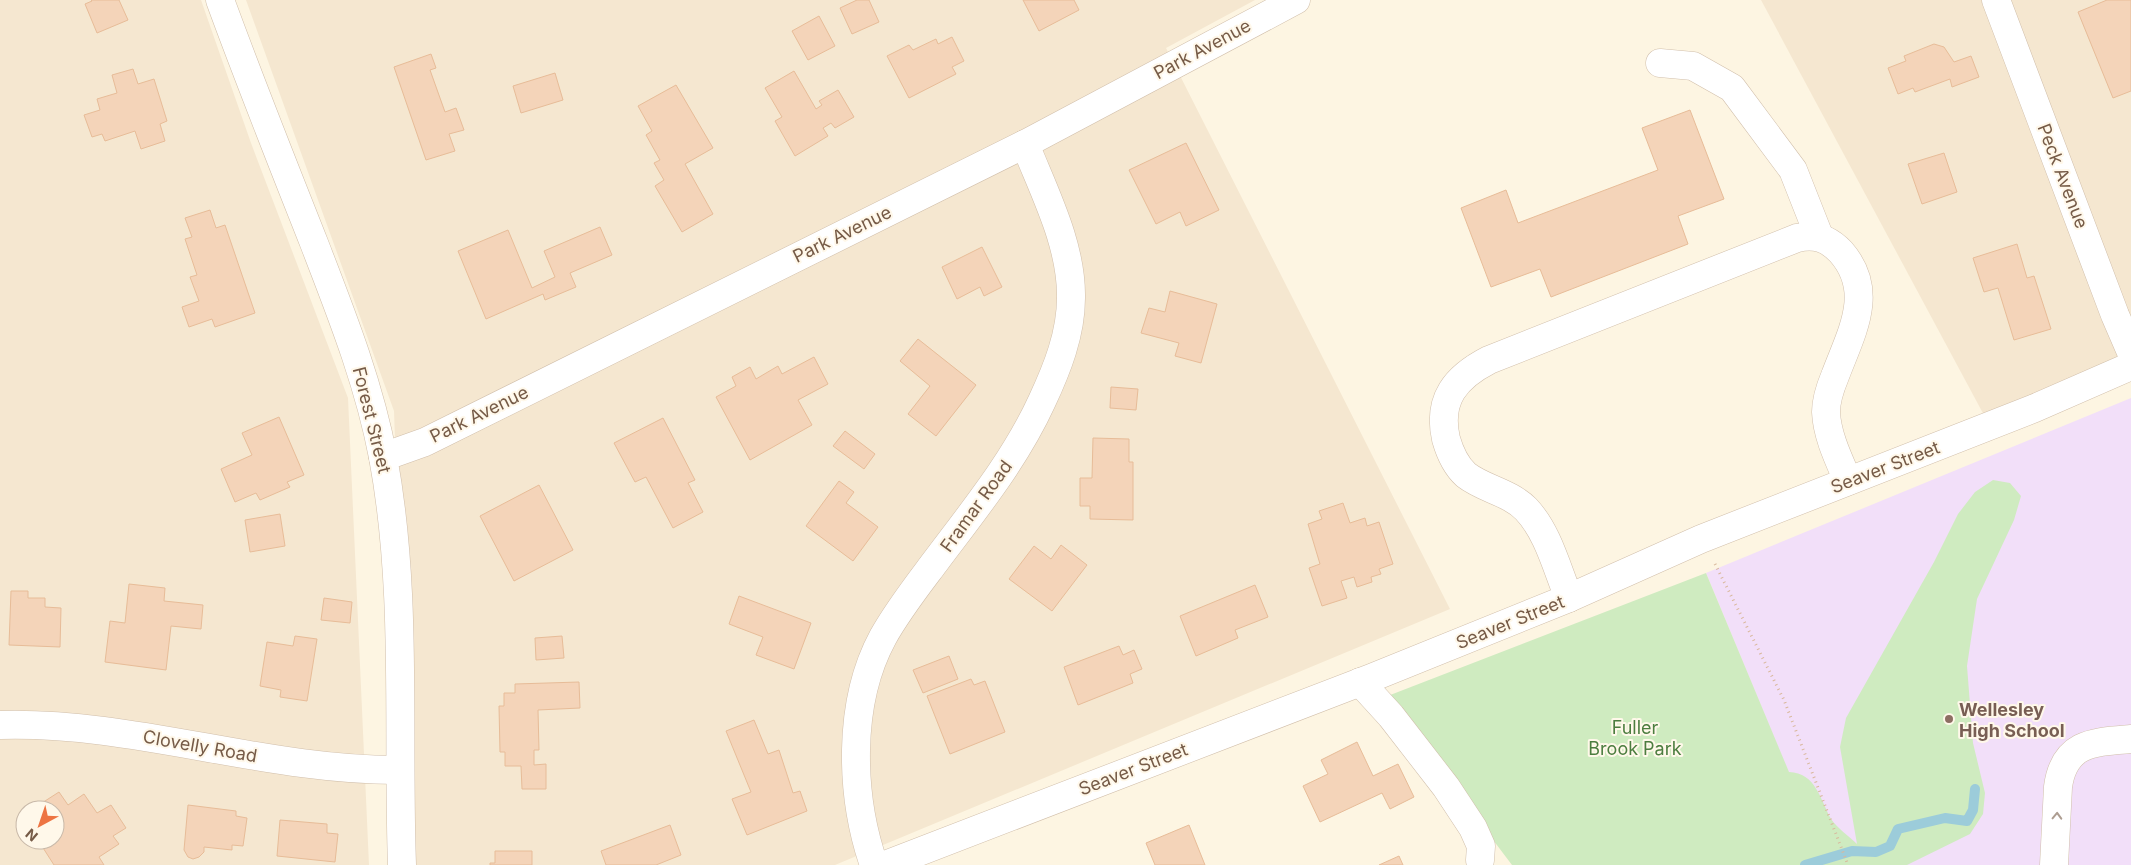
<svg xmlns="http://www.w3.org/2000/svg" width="2131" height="865" font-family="Inter,sans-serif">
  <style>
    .residential { fill: #f5e7d0; fill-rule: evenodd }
    .education { fill: #f2dff9 }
    .green { fill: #cfebc0 }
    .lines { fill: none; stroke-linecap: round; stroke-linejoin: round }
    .stream { stroke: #9cccda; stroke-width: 10 }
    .building { fill: #f4d4b9; stroke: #e7bc98 }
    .minor-casing { stroke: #d1bfab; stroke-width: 29 }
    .path { stroke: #d9b89c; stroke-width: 3; stroke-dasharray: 1 4; stroke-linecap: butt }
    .minor { stroke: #fff; stroke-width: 28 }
    .oneway { stroke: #ad9d91 }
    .education-dot { fill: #8d6e63; stroke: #fff8ea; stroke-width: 2 }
    .labels { text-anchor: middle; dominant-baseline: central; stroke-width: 4; stroke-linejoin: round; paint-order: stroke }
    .street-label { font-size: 18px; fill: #765b47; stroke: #fff8ea }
    .education-label { font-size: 18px; font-weight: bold; fill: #785e54; stroke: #fff8ea; text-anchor: start }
    .park-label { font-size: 18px; fill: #4c7d3f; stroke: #fff8ea }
  </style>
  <rect width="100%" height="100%" fill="#fdf5e2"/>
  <g class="residential">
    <path d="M 0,0 L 201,0 L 251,143 L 348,398 L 369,865 L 0,865 ZM 25,810 L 55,810 L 55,840 L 25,840 Z"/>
    <polygon points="246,0 1255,0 1166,48 1450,609 835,865 410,865 394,411"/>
    <polygon points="1761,0 2131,0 2131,352 1985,417"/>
  </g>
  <polygon class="education" points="2131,398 2131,865 1827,865 1706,573"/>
  <path class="green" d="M 1993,480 L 2010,483 L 2021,496 L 2014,520 L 1977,599 L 1967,666 L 1973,743 L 1985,793 L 1983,814 L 1970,834 L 1907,865 L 1512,865 L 1385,697 L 1706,573 L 1789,772 C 1816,773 1820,799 1831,819 C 1837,828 1849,836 1857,844 L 1840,747 L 1846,718 L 1934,562 L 1958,514 L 1975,492 Z"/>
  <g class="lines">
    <polyline class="stream" points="1805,865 1852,851 1876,852 1890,846 1898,829 1945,818 1967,821 1973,810 1975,789"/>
  </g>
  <g class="building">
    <polygon points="91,0 119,0 128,20 97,33 85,4 92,1"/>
    <polygon points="857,0 869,0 879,22 852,34 840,8"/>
    <polygon points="1023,0 1074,0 1079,10 1039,31"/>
    <polygon points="2107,0 2131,0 2131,91 2113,98 2078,12"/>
    <polygon points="819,16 835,46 808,60 792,31"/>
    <polygon points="952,37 964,61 952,67 956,74 909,98 887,56 909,45 913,50 936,39 938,44"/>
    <polygon points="1934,44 1944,47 1954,62 1971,56 1979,77 1952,87 1950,79 1915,92 1913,88 1898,94 1888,68 1906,61 1904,56"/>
    <polygon points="431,54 436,68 430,70 445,112 456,108 464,130 449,134 455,151 426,160 394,67"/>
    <polygon points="133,69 138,84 154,79 167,121 160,124 165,141 141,149 135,131 105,141 102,134 92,137 84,115 100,110 97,99 117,93 112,75"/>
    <polygon points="794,71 816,109 822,105 819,101 838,90 854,117 835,128 831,123 823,128 828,136 795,156 775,121 782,117 765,88"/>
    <polygon points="555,73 563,100 521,113 513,86"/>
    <polygon points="676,85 713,148 685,164 713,214 682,232 655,186 664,180 654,163 660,160 646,135 652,131 638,106"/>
    <polygon points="1690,110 1724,199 1678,216 1688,244 1551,297 1540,269 1491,287 1461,208 1506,190 1518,223 1658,170 1642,128"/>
    <polygon points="1186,143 1219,210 1186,226 1180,212 1156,224 1129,170"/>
    <polygon points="1944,153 1957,192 1922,204 1908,164"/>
    <polygon points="210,210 216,228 225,225 255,313 215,327 212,319 189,327 182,307 199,301 190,277 197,275 185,239 192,237 185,218"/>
    <polygon points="600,227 612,255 570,273 576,287 545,300 543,294 486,319 458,251 508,230 532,288 555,277 544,251"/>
    <polygon points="2017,244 2027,278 2034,276 2051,329 2014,340 1998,288 1984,292 1973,258"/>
    <polygon points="982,247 1002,287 984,296 980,287 957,299 942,267"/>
    <polygon points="1170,291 1217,304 1201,363 1175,356 1179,343 1141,333 1149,308 1165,312"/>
    <polygon points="918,339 976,385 936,436 908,414 930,386 900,361"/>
    <polygon points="814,357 828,384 798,400 812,425 750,460 716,397 736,386 732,377 750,367 756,379 778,366 782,374"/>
    <polygon points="1111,387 1138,389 1136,410 1110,408"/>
    <polygon points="279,417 304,475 287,482 290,487 260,500 256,493 235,502 221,469 252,455 242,433"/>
    <polygon points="663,418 695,480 688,483 703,512 673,528 646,477 635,482 614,443"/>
    <polygon points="845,431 875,454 864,469 833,446"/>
    <polygon points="1093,438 1129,439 1129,462 1133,462 1133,520 1090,519 1090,506 1080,506 1080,478 1092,478"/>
    <polygon points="839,481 854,492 846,503 878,527 853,561 806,526"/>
    <polygon points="539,485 573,550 514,581 480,516"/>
    <polygon points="1343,503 1350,523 1365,518 1367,526 1379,522 1393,564 1379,569 1381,574 1371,577 1372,582 1357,587 1354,577 1341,581 1347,598 1322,606 1309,568 1320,564 1308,524 1322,519 1319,511"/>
    <polygon points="280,514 285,546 250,552 245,520"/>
    <polygon points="1061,545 1087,565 1052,611 1009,579 1034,546 1051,559"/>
    <polygon points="129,584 165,588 164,601 203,605 201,629 171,626 166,670 105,662 110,621 125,623"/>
    <polygon points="1255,585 1268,617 1235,630 1238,638 1196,656 1180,616"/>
    <polygon points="11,591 28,591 28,598 45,598 45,607 61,608 60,647 9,645"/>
    <polygon points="739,596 811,623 794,669 756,655 763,637 729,624"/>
    <polygon points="324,598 352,602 350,623 321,620"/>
    <polygon points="295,636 317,639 307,701 280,697 281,690 260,686 267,642 293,646"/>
    <polygon points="562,636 564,658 536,660 535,638"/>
    <polygon points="1119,646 1123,655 1134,650 1142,669 1130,674 1133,683 1078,705 1064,667"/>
    <polygon points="949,656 958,679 923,693 913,670"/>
    <polygon points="971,679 974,685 985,681 1005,732 950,754 927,696"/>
    <polygon points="579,682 580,708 538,710 539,750 534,750 534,765 546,764 546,789 522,789 521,766 505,766 505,752 500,752 499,706 504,706 504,693 515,693 515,684"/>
    <polygon points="754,720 768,754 779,750 793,793 800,791 807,811 747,835 732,799 751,792 726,731"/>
    <polygon points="1357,742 1373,776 1398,764 1414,797 1390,809 1382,793 1320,822 1303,786 1328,774 1321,760"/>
    <polygon points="59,792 68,805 84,794 97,813 111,805 126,828 113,836 119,844 99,857 104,865 54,865 38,840 55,840 55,810 31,810"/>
    <polygon points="188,805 236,811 236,816 247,818 243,846 232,845 232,850 204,847 204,852 199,857 193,859 188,857 184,850"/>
    <polygon points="280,820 327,824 327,833 338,834 335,862 277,856"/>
    <polygon points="670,825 681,855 656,865 606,865 601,851"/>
    <polygon points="1189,825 1205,865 1155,865 1146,843"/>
    <polygon points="495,851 532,851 532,865 490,865 490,863 495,863"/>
    <polygon points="1399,856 1403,865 1379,865"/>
  </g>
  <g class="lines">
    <defs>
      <g id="minor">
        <path d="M 220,0 C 250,82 282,162 314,243 C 341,313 369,383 383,457 C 408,591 397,729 402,865"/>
        <polyline points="1996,0 2115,315 2131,352"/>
        <polyline points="1660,63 1693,66 1732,88 1793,170 1819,236"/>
        <polyline points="383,457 425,442 1025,144 1296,0"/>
        <path d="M 1569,598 C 1557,569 1548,532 1526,509 C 1509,492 1484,489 1466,475 C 1455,465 1450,453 1446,439 C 1437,399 1456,377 1489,360 L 1797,238 C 1815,234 1828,238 1841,252 C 1876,292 1851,333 1835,376 C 1830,388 1826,399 1826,412 C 1827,436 1839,460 1848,481"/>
        <polyline points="1360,682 1391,716 1446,787 1473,828 1481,846 1480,860"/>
        <path d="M 0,725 C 135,721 265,771 400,770"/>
        <path d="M 874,865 C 850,796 847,703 883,637 C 898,610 917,586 935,562 C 974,510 1015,460 1042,401 C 1057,369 1071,334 1071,298 C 1072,245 1044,192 1025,144"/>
        <polyline points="885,865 1371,678 1569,598 1701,539 2035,408 2131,366"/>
        <path d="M 2054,865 L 2058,787 C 2064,742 2094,742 2131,739"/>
      </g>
    </defs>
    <use href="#minor" class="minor-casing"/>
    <polyline class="path" points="1715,564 1784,700 1848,865"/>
    <use href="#minor" class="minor"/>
  </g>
  <defs><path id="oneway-chevron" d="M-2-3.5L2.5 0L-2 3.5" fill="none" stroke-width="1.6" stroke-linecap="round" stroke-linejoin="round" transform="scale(1.25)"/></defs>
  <use class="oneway" href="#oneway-chevron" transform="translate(2057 816) rotate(-88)"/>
  <circle class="education-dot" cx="1949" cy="719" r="5"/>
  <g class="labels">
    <g class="street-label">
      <text transform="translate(1202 49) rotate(-28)">Park Avenue</text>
      <text transform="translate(2063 176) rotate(69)">Peck Avenue</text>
      <text transform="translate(842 234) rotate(-26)">Park Avenue</text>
      <text transform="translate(479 414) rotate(-26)">Park Avenue</text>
      <text transform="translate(372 420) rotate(76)">Forest Street</text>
      <text transform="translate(1885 467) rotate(-21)">Seaver Street</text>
      <text transform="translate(976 506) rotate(-54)">Framar Road</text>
      <text transform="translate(1510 622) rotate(-22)">Seaver Street</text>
      <text transform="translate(200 746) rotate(10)">Clovelly Road</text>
      <text transform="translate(1133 769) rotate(-21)">Seaver Street</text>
    </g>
    <g class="education-label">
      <text x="1959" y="709">Wellesley<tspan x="1959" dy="21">High School</tspan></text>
    </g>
    <g class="park-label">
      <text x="1635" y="727">Fuller<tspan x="1635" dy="21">Brook Park</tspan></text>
    </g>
  </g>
  <g transform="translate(40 825) rotate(220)"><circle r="24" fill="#fff8ea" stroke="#c8b9a9"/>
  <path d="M0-4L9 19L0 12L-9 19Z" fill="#ed7442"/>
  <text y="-8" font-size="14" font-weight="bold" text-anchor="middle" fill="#765b47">N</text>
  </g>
</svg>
